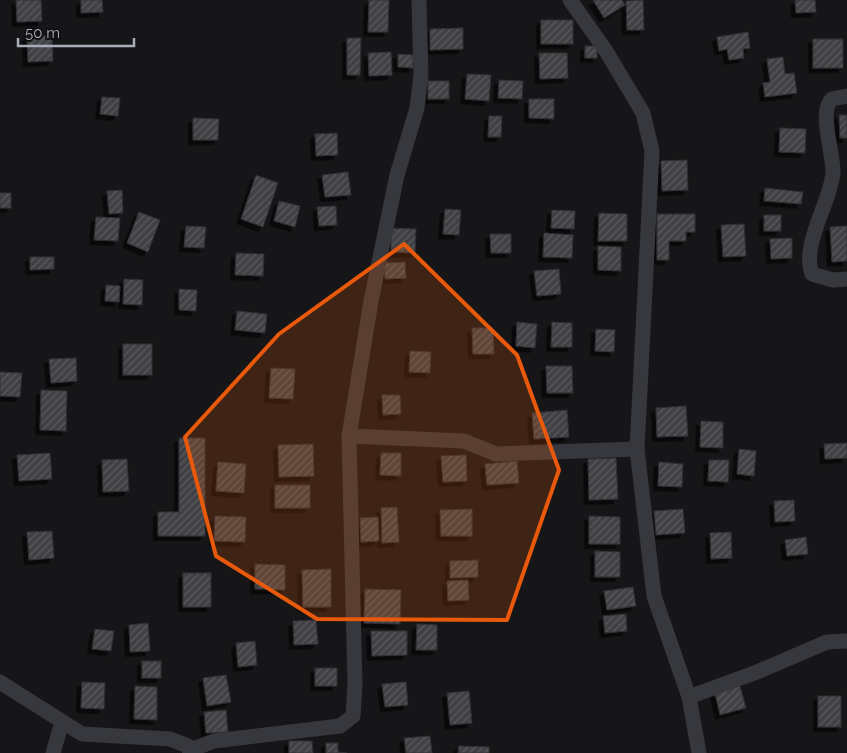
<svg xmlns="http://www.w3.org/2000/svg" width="847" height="753" font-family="Raleway,sans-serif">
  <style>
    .building { fill: url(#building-hatch); stroke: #303034; filter: url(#shadow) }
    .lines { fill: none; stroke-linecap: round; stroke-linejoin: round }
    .street { stroke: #37383d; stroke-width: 15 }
    .marked { fill: #e8590c; fill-opacity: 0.2; stroke: #e8590c; stroke-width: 4; stroke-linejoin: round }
  </style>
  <defs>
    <pattern id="building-hatch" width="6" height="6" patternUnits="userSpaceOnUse" patternTransform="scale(1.25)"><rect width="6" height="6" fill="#404145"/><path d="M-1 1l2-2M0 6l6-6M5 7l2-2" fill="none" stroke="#595a5e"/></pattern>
    <filter id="shadow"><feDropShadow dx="-4.5" dy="4.5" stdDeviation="0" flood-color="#0009"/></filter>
  </defs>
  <rect width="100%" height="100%" fill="#161618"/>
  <g class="building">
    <polygon points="16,0 41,0 42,21 17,22"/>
    <polygon points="81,0 102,0 103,12 81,13"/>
    <polygon points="369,0 389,0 388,32 368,32"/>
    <polygon points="593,0 622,0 625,5 604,18"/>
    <polygon points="643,0 644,30 627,30 626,1"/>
    <polygon points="795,0 815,0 816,12 796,13"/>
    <rect x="541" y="20" width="32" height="24"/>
    <polygon points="463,28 463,49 430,50 430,29"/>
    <polygon points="748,32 750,48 743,49 744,58 729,60 727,49 719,51 717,37"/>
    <polygon points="52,35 53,61 28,62 27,37"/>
    <polygon points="347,38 361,38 360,75 347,75"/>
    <rect x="813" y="39" width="30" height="29"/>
    <rect x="585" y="46" width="12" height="12"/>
    <polygon points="391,52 392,75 369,76 368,53"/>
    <polygon points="539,53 567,53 568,78 540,79"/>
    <polygon points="398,54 413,55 413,68 398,67"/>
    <polygon points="783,57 785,74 794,73 797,93 765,97 763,83 770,82 767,59"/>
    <polygon points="467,74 491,75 489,101 465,99"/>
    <polygon points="499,80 523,81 522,99 498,98"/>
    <rect x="428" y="81" width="21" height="18"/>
    <polygon points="102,97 120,98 118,116 100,114"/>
    <polygon points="529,99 554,99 554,119 529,118"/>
    <polygon points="839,115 847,115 847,138 840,138"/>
    <polygon points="489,116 502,116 501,137 488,137"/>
    <polygon points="193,118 219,119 218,140 193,140"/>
    <polygon points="780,128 806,129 805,153 779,152"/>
    <polygon points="337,133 338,155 316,156 315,134"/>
    <polygon points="687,160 688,190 662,191 661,161"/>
    <polygon points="348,172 351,195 325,197 322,175"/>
    <polygon points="256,175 278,183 263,227 241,219"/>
    <polygon points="765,188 803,192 801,204 764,201"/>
    <polygon points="122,190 123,213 109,214 107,191"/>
    <rect x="0" y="193" width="11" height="15"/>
    <polygon points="279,201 300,206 295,227 274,221"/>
    <polygon points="336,206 337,225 319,226 317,207"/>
    <polygon points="445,209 461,210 459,235 443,234"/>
    <polygon points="552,210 575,211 574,229 551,228"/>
    <polygon points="139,212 160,220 148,252 127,243"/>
    <polygon points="599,213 627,214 627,241 598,241"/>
    <polygon points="657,214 695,214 695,232 686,232 686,241 669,241 669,260 657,260"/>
    <rect x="764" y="215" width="17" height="16"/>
    <polygon points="96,217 120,218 118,241 94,240"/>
    <polygon points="744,224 746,256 723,257 721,225"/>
    <polygon points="186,226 206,227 204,248 184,247"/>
    <polygon points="847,226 847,261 832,262 830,227"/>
    <polygon points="391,228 416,229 415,253 391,252"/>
    <polygon points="544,233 573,235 572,258 543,257"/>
    <polygon points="490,234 511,234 511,253 491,253"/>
    <polygon points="792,238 792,258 771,259 770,239"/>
    <polygon points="598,246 621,247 621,271 598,270"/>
    <polygon points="236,253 264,254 263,276 235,275"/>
    <polygon points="30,257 54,257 54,269 30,270"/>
    <polygon points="405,262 406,278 385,279 384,263"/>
    <polygon points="559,269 561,294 537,296 534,271"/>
    <polygon points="124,279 143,280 142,305 123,304"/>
    <polygon points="106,285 120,286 119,302 105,301"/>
    <polygon points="179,289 197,290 196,311 179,310"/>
    <polygon points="237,311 267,314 265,333 235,330"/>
    <polygon points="517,322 537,324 535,348 516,346"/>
    <polygon points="552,322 572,323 572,347 551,347"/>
    <polygon points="472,328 493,328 494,354 473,354"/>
    <polygon points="596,329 615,330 614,352 595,351"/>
    <rect x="123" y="344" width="29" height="31"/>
    <polygon points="410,351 431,352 430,373 409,372"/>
    <polygon points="76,358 77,381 51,383 49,359"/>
    <polygon points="546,366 572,366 573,393 547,393"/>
    <polygon points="271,368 295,369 293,399 269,398"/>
    <polygon points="0,372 22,373 20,397 0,396"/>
    <polygon points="41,390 67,391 66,431 40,430"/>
    <polygon points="382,395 400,395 401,414 383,415"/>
    <polygon points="686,406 688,436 657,437 656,408"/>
    <polygon points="567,410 569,437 534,439 532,413"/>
    <polygon points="701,421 723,422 723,448 700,447"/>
    <polygon points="179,438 205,438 205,536 158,536 158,512 179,512"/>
    <polygon points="847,443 847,458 825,459 824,444"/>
    <polygon points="313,444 314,476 279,477 278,445"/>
    <polygon points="739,449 756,451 754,476 737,474"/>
    <polygon points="50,453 52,479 19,481 17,455"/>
    <polygon points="381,453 401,453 401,476 380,475"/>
    <polygon points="466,455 467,481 443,482 441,456"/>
    <polygon points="616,458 618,499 589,500 588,459"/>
    <polygon points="127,459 129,491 103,492 102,460"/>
    <polygon points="709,460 729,460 728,482 708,481"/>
    <polygon points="517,461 519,483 487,485 485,464"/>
    <polygon points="218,462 246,464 244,493 216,491"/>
    <polygon points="659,462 683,464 682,487 658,486"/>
    <rect x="275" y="485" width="35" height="23"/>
    <polygon points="794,500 795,521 775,522 774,501"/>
    <polygon points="397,507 399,542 382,543 381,508"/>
    <polygon points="472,509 472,536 441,536 440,510"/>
    <polygon points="683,509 685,533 656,535 654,511"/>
    <polygon points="215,516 246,517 245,542 214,541"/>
    <polygon points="589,516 620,517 620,544 589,544"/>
    <polygon points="378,517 379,541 361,542 360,518"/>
    <polygon points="52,531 54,558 29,560 27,532"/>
    <polygon points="731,532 732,558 711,559 710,533"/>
    <polygon points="806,537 808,554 787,556 785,540"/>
    <polygon points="595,551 620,552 620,577 595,577"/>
    <polygon points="478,560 478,577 450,578 450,561"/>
    <polygon points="255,564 285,565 285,590 255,589"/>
    <polygon points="331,569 331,607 303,607 302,570"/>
    <rect x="183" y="573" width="28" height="34"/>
    <polygon points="468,580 469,600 448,601 447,581"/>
    <polygon points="633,587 636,606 607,610 604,591"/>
    <polygon points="365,589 401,590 400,624 364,623"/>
    <polygon points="626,614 627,631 605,633 603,616"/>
    <polygon points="316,620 318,644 294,645 293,621"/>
    <polygon points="148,623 150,651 130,652 129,625"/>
    <polygon points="417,624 437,625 437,650 416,650"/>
    <polygon points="95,629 114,631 111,651 92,649"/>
    <polygon points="371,631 407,631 407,655 372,656"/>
    <polygon points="255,641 257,665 238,667 236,643"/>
    <rect x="142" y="661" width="19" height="17"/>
    <rect x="315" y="668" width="22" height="18"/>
    <polygon points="226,675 231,702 207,706 203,678"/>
    <polygon points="82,682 105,683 104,709 81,708"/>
    <polygon points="406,682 408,705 385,707 382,684"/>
    <polygon points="135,686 157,687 157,720 134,719"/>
    <polygon points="740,686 746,708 720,715 715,693"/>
    <polygon points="469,691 472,723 450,725 447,693"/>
    <rect x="818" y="696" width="23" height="31"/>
    <polygon points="226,710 228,732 206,733 204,712"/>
    <polygon points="430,736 432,753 406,753 404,738"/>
    <polygon points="289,741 312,741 313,753 289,753"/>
    <polygon points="326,743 338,743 338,752 347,753 326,753"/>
    <polygon points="459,746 489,747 489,753 458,753"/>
  </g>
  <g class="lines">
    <g class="street">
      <polyline points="570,0 606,51 643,113 652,151 637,449 654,596 689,697 699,753"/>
      <path d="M 847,96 L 832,99 C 818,111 834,155 833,173 C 830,204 801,244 812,274 L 833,280 L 847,279"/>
      <polyline points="349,436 464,441 496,454 637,449"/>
      <polyline points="0,682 82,734 170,739 188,746 190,753"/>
      <polyline points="689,697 757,672 827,642 847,641"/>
      <polyline points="190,750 214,741 340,726 353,716 355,685 349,436 371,301 397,175 417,108 421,75 419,0"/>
      <polyline points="53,753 62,722"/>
    </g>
  </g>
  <path class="marked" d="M 404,244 L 517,355 L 559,470 L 507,620 L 317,619 L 216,556 L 185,437 L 279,334 Z"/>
  <path d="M18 38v8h116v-8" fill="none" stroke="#a8adb8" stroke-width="2.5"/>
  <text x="25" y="38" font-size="15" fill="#a8adb8" stroke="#111113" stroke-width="4" paint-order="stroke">50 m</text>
</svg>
